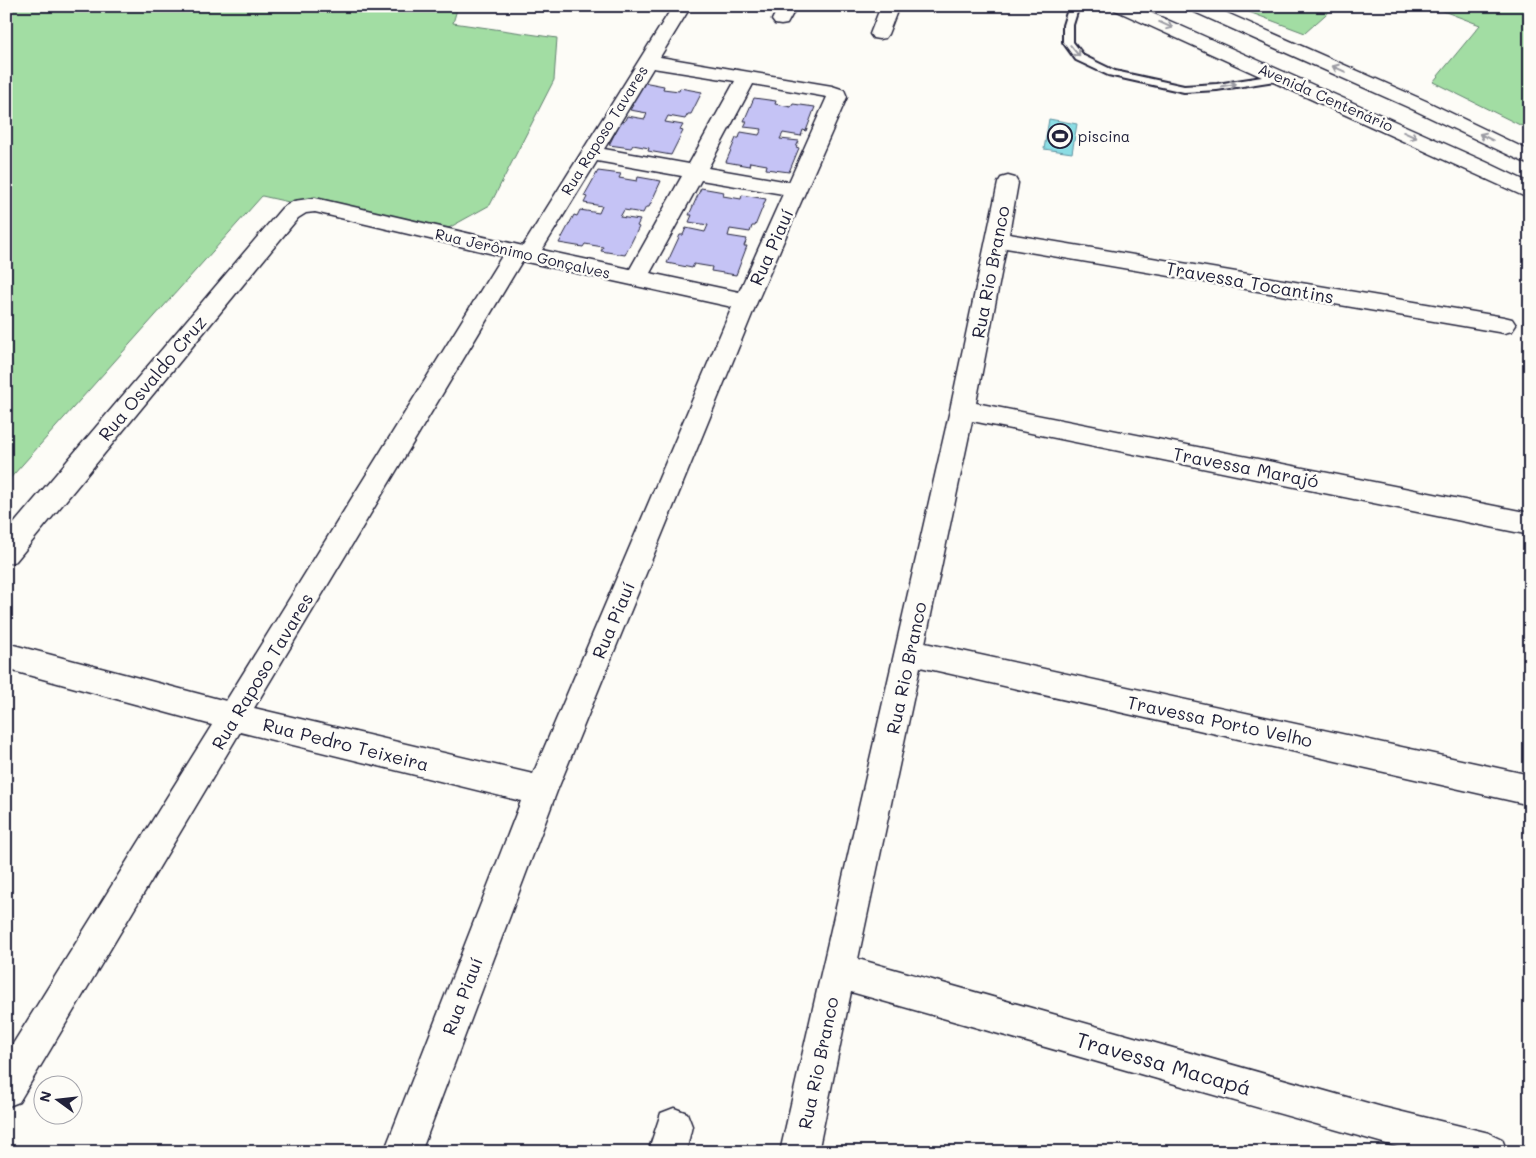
<svg xmlns="http://www.w3.org/2000/svg" width="1536" height="1158" font-family="Mali,sans-serif">
  <style>
    .green { fill: #a2dda3; stroke: #62806f }
    .water { fill: #8bdde4; stroke: #6192a0 }
    .building { fill: #c5c3f5; stroke: #22223b }
    .lines { fill: none; stroke-linecap: round; stroke-linejoin: round }
    .service-casing { stroke: #22223b; stroke-width: 4 }
    .minor-casing { stroke: #22223b; stroke-width: 3 }
    .primary-casing { stroke: #22223b; stroke-width: 3 }
    .service { fill: #fdfcf7; fill-rule: evenodd }
    .minor { fill: #fdfcf7; fill-rule: evenodd }
    .primary { fill: #fdfcf7; fill-rule: evenodd }
    .oneway { stroke: #9a9aa2 }
    .labels { text-anchor: middle; dominant-baseline: central; stroke-width: 5; stroke-linejoin: round; paint-order: stroke }
    .far-street-label { font-size: 15px; fill: #22223b; stroke: #fdfcf7 }
    .far-poi-label { font-size: 15px; fill: #22223b; stroke: #fdfcf7; text-anchor: start }
    .street-label { font-size: 18px; fill: #22223b; stroke: #fdfcf7 }
    .near-street-label { font-size: 21px; fill: #22223b; stroke: #fdfcf7 }
  </style>
  <rect width="100%" height="100%" fill="#fdfcf7"/>
  <filter id="ink" filterUnits="userSpaceOnUse"><feTurbulence type="fractalNoise" baseFrequency=".02" numOctaves="2"/><feDisplacementMap in="SourceGraphic" scale="10" xChannelSelector="R" yChannelSelector="G"/><feConvolveMatrix kernelMatrix="1 2 1 2 8 2 1 2 1" color-interpolation-filters="sRGB"/></filter>
  <g filter="url(#ink)">
    <g class="green">
      <polygon points="6,6 458,6 453,23 557,38 554,80 490,205 436,235 262,196 6,483"/>
      <polygon points="1233,6 1335,6 1305,33"/>
      <polygon points="1430,6 1530,6 1530,130 1433,82 1480,25"/>
    </g>
    <polygon class="water" points="1049,119 1077,124 1072,153 1044,149"/>
    <g class="building">
      <polygon points="643,82 664,86 663,89 679,91 680,88 702,92 691,114 688,114 685,119 668,116 665,122 683,125 680,130 683,131 671,155 648,151 649,148 633,145 631,148 609,145 621,121 624,122 627,116 645,119 647,113 630,110 633,105 631,104"/>
      <polygon points="754,98 776,101 775,104 791,107 793,104 815,107 806,131 803,130 801,136 783,133 780,139 799,141 796,147 799,148 789,172 766,169 767,165 750,162 749,166 726,162 736,138 739,138 741,132 759,135 762,129 744,127 747,121 744,121"/>
      <polygon points="598,171 621,174 619,178 637,181 638,177 661,181 649,207 646,207 643,213 624,210 620,217 640,220 637,226 639,227 625,255 601,251 603,247 585,244 583,247 559,243 574,215 577,216 580,210 599,213 602,206 584,203 587,197 584,196"/>
      <polygon points="701,188 724,192 723,196 741,199 742,195 766,199 755,226 752,226 750,232 730,229 728,236 747,239 744,246 747,246 736,275 711,271 712,267 694,264 692,268 667,263 680,235 683,235 686,228 705,232 708,225 689,222 692,215 689,215"/>
    </g>
    <g class="lines">
      <defs>
        <polygon id="service" points="1069,6 1079,6 1073,25 1073,42 1084,56 1115,71 1184,86 1217,84 1281,74 1286,77 1281,80 1217,90 1184,92 1108,75 1076,60 1063,42 1063,25"/>
        <g id="minor">
          <path d="M 673,6 L 691,6 L 660,57 L 832,86 L 844,90 L 847,97 L 757,302 L 557,791 L 421,1152 L 384,1152 L 521,801 L 240,732 L 19,1102 L 6,1107 L 6,1055 L 212,725 L 6,669 L 6,643 L 226,701 L 502,256 L 315,212 L 306,213 L 298,218 L 16,561 L 6,564 L 6,533 L 282,208 L 294,201 L 315,198 L 523,246 ZM 653,68 L 735,81 L 689,164 L 604,149 ZM 753,84 L 827,97 L 789,182 L 708,168 ZM 597,161 L 682,176 L 630,269 L 542,250 ZM 701,180 L 783,194 L 739,292 L 650,273 ZM 522,261 L 732,307 L 533,774 L 254,708 Z"/>
          <polygon points="779,6 797,6 787,24 781,25 775,24 772,20"/>
          <polygon points="881,6 899,6 888,34 885,38 879,39 873,38 870,34"/>
          <polygon points="1008,176 1015,178 1018,183 1009,234 1504,317 1512,319 1516,325 1512,331 1504,333 1006,248 976,403 1530,513 1530,535 972,421 925,643 1530,775 1530,805 920,667 858,959 1382,1107 1489,1133 1502,1139 1507,1152 1415,1152 851,992 818,1152 780,1152 950,410 998,183 1001,178"/>
          <polygon points="674,1108 687,1113 692,1126 686,1152 648,1152 661,1113"/>
        </g>
        <g id="primary">
          <polygon points="1112,6 1136,6 1486,162 1530,183 1530,199 1115,10"/>
          <polygon points="1187,6 1211,6 1426,101 1530,151 1530,165 1412,109 1190,10"/>
        </g>
      </defs>
      <use href="#service" class="service-casing"/>
      <use href="#minor" class="minor-casing"/>
      <use href="#primary" class="primary-casing"/>
      <use href="#service" class="service"/>
      <use href="#minor" class="minor"/>
      <use href="#primary" class="primary"/>
    </g>
    <defs><path id="oneway-shaft" d="M-6 0H5M1.5-3L5.5 0L1.5 3" fill="none" stroke-width="1.6" stroke-linecap="round" stroke-linejoin="round" transform="scale(1.25)"/></defs>
    <g class="oneway">
      <use href="#oneway-shaft" transform="translate(1166 25) rotate(24)"/>
      <use href="#oneway-shaft" transform="translate(1075 51) rotate(51)"/>
      <use href="#oneway-shaft" transform="translate(1339 69) rotate(-156)"/>
      <use href="#oneway-shaft" transform="translate(1229 85) rotate(-9)"/>
      <use href="#oneway-shaft" transform="translate(1410 135) rotate(24)"/>
      <use href="#oneway-shaft" transform="translate(1486 137) rotate(-154)"/>
    </g>
  </g>
  <defs>
    <symbol id="stadium-ring" viewBox="-11 -11 22 22"><circle r="9.5" fill="#fdfcf7" stroke="#22223b" stroke-width="1.5"/><path d="M0-5a6.5 5 0 1 0 0 10a6.5 5 0 1 0 0-10ZM-3.5-1.8h7v3.6h-7Z" fill="#22223b"/></symbol>
  </defs>
  <g fill-rule="evenodd">
    <use href="#stadium-ring" x="1046" y="122" width="28" height="28"/>
  </g>
  <g class="labels">
    <g class="far-street-label">
      <text transform="translate(1326 97) rotate(24)">Avenida Centenário</text>
      <text transform="translate(604 130) rotate(-58)">Rua Raposo Tavares</text>
      <text transform="translate(523 253) rotate(13)">Rua Jerônimo Gonçalves</text>
    </g>
    <g class="far-poi-label">
      <text x="1078" y="136">piscina</text>
    </g>
    <g class="street-label">
      <text transform="translate(771 247) rotate(-66)">Rua Piauí</text>
      <text transform="translate(990 272) rotate(-79)">Rua Rio Branco</text>
      <text transform="translate(1250 282) rotate(10)">Travessa Tocantins</text>
      <text transform="translate(152 378) rotate(-50)">Rua Osvaldo Cruz</text>
      <text transform="translate(1246 467) rotate(11)">Travessa Marajó</text>
      <text transform="translate(613 620) rotate(-67)">Rua Piauí</text>
      <text transform="translate(906 668) rotate(-78)">Rua Rio Branco</text>
      <text transform="translate(262 671) rotate(-59)">Rua Raposo Tavares</text>
      <text transform="translate(1220 721) rotate(12)">Travessa Porto Velho</text>
      <text transform="translate(346 744) rotate(14)">Rua Pedro Teixeira</text>
      <text transform="translate(462 996) rotate(-69)">Rua Piauí</text>
      <text transform="translate(818 1063) rotate(-78)">Rua Rio Branco</text>
    </g>
    <g class="near-street-label">
      <text transform="translate(1164 1063) rotate(16)">Travessa Macapá</text>
    </g>
  </g>
  <rect width="1536" height="1158" fill="none" stroke="#fdfcf7" stroke-width="25"/>
  <rect x="12" y="12" width="1511" height="1133" fill="none" stroke="#22223b" stroke-width="2" filter="url(#ink)"/>
  <g transform="translate(58 1100) rotate(285)"><circle r="24" fill="#fdfcf7" stroke="#a5a5ac"/>
  <path d="M0-4L9 19L0 12L-9 19Z" fill="#22223b"/>
  <text y="-8" font-size="14" font-weight="bold" text-anchor="middle" fill="#22223b">N</text>
  </g>
</svg>
